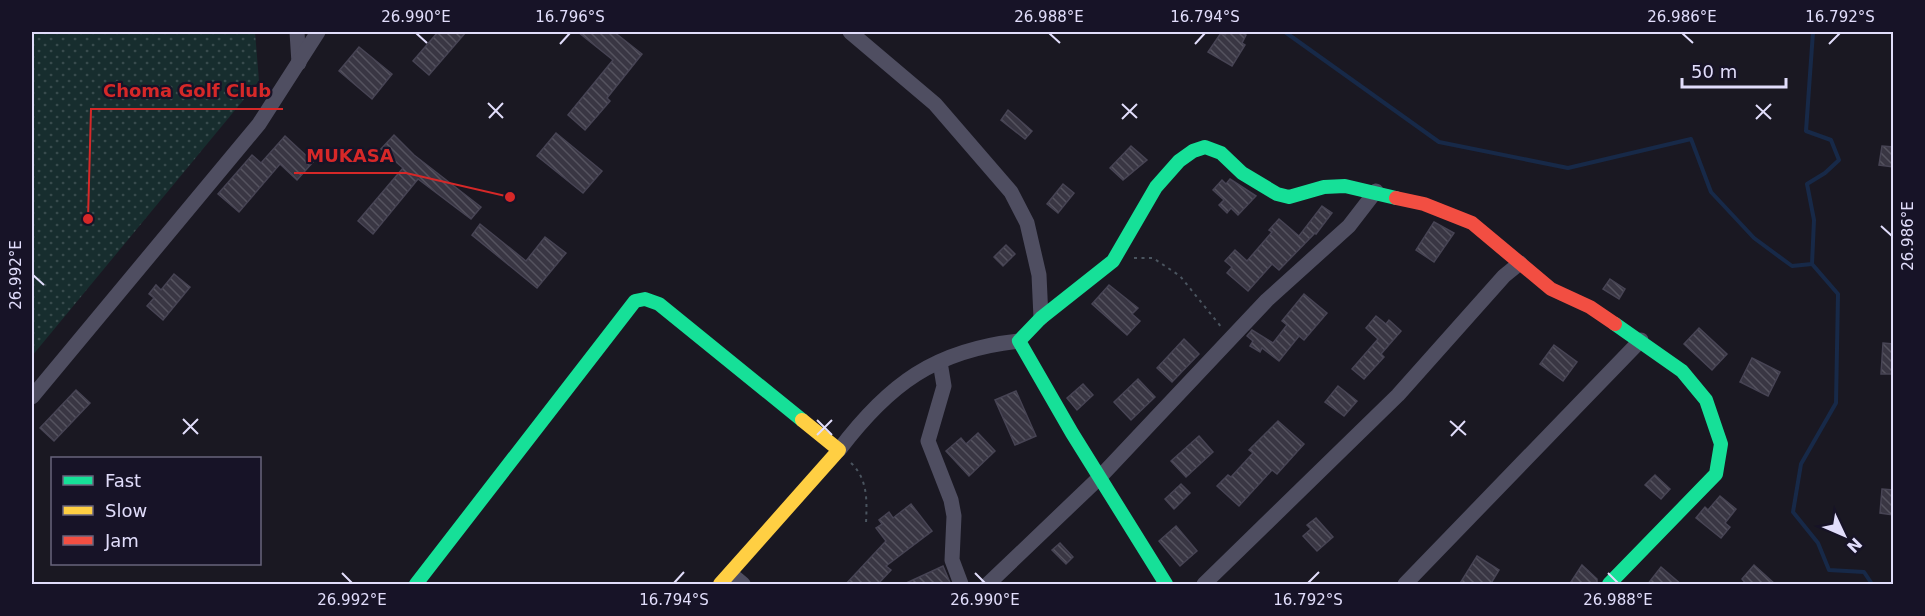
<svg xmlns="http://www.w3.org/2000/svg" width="1925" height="616" font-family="'DejaVu Sans',sans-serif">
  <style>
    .grass { fill: url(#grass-dots) }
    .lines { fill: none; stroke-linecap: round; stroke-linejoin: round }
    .stream { stroke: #172948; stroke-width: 4 }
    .building { fill: url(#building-back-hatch); stroke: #474454; stroke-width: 1.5 }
    .path { stroke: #4a545f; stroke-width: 2; stroke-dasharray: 3 4.5; stroke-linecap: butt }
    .street { stroke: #4f4e61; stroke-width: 15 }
    .fast { stroke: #16e098; stroke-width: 14 }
    .slow { stroke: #ffcf43; stroke-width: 14 }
    .jam { stroke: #f24e42; stroke-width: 14 }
    .ticks { fill: none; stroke: #e1ddfb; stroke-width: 2 }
    .leader { fill: none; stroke: #d62828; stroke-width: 2 }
    .callout-dot { fill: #d62828; stroke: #171327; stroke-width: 2 }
    .callout-label { font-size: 18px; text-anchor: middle; font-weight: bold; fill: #d62828; stroke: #171327; stroke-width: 4.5; stroke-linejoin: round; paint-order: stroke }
    .neatline { fill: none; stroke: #e1ddfb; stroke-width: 2 }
    .ticks-label { font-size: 15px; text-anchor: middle; fill: #e1ddfb }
  </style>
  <defs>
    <pattern id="grass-dots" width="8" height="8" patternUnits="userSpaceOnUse" patternTransform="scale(1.5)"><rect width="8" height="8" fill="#172d2e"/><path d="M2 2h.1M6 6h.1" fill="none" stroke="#384b4d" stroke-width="1.8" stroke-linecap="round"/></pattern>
    <pattern id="building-back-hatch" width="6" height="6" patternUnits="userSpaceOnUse" patternTransform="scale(1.5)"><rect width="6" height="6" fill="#393643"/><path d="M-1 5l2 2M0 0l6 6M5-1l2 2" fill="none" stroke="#55535f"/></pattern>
  </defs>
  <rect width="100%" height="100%" fill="#1a1822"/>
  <polygon class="grass" points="32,32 255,32 259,81 32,356"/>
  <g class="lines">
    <g class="stream">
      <polyline points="1285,32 1439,142 1568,168 1691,139 1711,192 1754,238 1792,266 1812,264"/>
      <polyline points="1813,32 1806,131 1831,140 1839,160 1825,173 1807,184 1814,220 1812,264 1838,294 1836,403 1801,464 1793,512 1818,543 1829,570 1864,572 1872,584"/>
    </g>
  </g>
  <g class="building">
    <polygon points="438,32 466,32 429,75 413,61"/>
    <polygon points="578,32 614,32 642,54 607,98 610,101 585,130 568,115 613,60"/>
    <polygon points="1227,32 1240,32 1246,35 1242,43 1245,45 1232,66 1208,52 1221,33 1225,35"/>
    <polygon points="359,47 392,74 372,99 339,71"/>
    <polygon points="1008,110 1032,131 1025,139 1001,120"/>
    <polygon points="556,133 602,171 583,193 537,156"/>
    <polygon points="394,135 414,155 481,207 471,219 418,179 373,234 358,221 403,168 381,149"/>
    <polygon points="285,136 313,162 297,180 280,164 239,212 218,194 252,155 261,163"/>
    <polygon points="1131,146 1147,160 1123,180 1110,168"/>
    <polygon points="1882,146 1893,147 1893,167 1879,165"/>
    <polygon points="1230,179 1256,196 1238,215 1231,208 1227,213 1219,205 1224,200 1213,190 1222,180 1226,184"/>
    <polygon points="1063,184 1074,193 1058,213 1047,204"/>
    <polygon points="1322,206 1332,213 1316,234 1315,233 1279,270 1272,264 1248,291 1227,273 1232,267 1225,261 1235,250 1247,261 1272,232 1269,230 1279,219 1299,236"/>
    <polygon points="1434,222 1454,233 1434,262 1416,250"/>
    <polygon points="480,224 526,261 545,237 566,253 537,288 472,235"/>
    <polygon points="1006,245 1015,254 1003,266 994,257"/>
    <polygon points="174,274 190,287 163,320 147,306 154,298 149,294 156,285 161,290"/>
    <polygon points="1610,279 1625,289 1619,299 1603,289"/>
    <polygon points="1109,285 1138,308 1132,314 1140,321 1127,335 1092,304"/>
    <polygon points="1304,294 1327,313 1304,340 1299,336 1279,361 1262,348 1260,352 1250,346 1253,341 1247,336 1252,330 1273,343 1287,325 1282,321"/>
    <polygon points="1376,316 1386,324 1389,320 1401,331 1381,354 1384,357 1364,379 1352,369 1378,339 1366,328"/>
    <polygon points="1699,328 1727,354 1712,370 1684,344"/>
    <polygon points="1184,339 1199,354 1172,382 1157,368"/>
    <polygon points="1883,343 1893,344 1893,374 1881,374"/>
    <polygon points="1554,345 1577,362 1563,381 1540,364"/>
    <polygon points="1752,358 1780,372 1768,396 1740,382"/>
    <polygon points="1138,379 1155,397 1131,420 1114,402"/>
    <polygon points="1083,384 1093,395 1077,410 1067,398"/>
    <polygon points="1338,386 1357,401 1344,416 1325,402"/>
    <polygon points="76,390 90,403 54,441 40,428"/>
    <polygon points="1016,391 1036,436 1015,445 995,400"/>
    <polygon points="1278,421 1304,444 1277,474 1272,470 1239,506 1217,486 1228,475 1231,477 1253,453 1249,450"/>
    <polygon points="978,433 995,451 969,476 946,451 961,438 966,444"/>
    <polygon points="1199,436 1213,452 1186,477 1171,461"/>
    <polygon points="1655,475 1670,489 1661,499 1645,485"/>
    <polygon points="1181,484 1190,493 1174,509 1165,499"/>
    <polygon points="1882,489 1893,490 1893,515 1880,513"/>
    <polygon points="1720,496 1736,509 1725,523 1730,527 1721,538 1696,518 1705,507 1708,510"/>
    <polygon points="911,504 932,531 886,566 891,570 877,585 845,585 886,541 876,528 882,524 879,520 889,512 893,518"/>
    <polygon points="1316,518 1333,537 1317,551 1303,536 1311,529 1307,525"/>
    <polygon points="1176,526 1197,551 1180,566 1159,541"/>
    <polygon points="1060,543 1073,557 1066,564 1052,550"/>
    <polygon points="1477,556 1499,570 1490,585 1459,585"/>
    <polygon points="1582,565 1597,579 1597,585 1569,585"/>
    <polygon points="1754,565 1776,585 1747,585 1742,579"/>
    <polygon points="943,566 951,585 902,585"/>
    <polygon points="1661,567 1682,585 1647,585"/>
  </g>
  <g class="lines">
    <g class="path">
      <polyline points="1134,258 1153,258 1180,276 1222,328"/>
      <path d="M 851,463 C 868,479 867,501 866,523"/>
    </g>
    <g class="street">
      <polyline points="297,32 299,63"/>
      <polyline points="850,32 935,104 1011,192 1027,223 1039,275 1041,318"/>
      <polyline points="940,362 944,386 928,441 951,500 954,516 952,560 961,584"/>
      <polyline points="32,397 259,124 318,32"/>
      <path d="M 839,450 C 889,384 935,350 1019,341"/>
      <polyline points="731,574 743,584"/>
      <polyline points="988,584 1100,477 1267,300 1349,226 1376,191"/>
      <polyline points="1204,584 1398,395 1504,276 1520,263"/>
      <polyline points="1405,584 1641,340"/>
    </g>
    <g class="fast">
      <polyline points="416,584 635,301 645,299 659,304 802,420"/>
      <polyline points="1166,584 1072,433 1019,341 1041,318 1113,261 1156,187 1179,161 1193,151 1205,147 1221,153 1242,173 1277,194 1289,197 1324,187 1345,186 1396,198"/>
      <polyline points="1609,584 1716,474 1721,444 1706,400 1682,371 1615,324"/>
    </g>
    <polyline class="slow" points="720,584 839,450 802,420"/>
    <polyline class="jam" points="1396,198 1424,204 1472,223 1551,289 1590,307 1615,324"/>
  </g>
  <path class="ticks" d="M 416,33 L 427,43M 1049,33 L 1060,43M 1682,33 L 1693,43M 560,44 L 570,33M 1195,44 L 1205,33M 1829,44 L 1840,33M 488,103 L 503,118M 1122,104 L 1137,118M 1756,105 L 1771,119M 489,118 L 503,103M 1122,119 L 1137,104M 1756,119 L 1771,104M 1881,226 L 1892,236M 33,275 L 44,285M 183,419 L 198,434M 817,420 L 832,435M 1450,421 L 1466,435M 183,434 L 198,419M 817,435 L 832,420M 1451,436 L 1465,421M 342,573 L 352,583M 975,573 L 985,583M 1608,573 L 1618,583M 674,583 L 684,572M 1308,583 L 1319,572"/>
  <path class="leader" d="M88 219L91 109H283M510 197L406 173H294"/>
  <g class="callout-dot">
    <circle cx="88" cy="219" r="6"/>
    <circle cx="510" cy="197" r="6"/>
  </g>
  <g class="callout-label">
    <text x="187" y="97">Choma Golf Club</text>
    <text x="350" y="162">MUKASA</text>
  </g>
  <rect width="1925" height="616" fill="none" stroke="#171327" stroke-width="66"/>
  <rect x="51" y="457" width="210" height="108" fill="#171327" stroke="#68647c" stroke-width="1.5"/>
  <rect x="63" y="476" width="30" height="9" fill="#16e098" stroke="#68647c" stroke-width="1.5"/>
  <text x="105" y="487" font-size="18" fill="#e1ddfb">Fast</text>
  <rect x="63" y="506" width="30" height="9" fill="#ffcf43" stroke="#68647c" stroke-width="1.5"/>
  <text x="105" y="517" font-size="18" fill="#e1ddfb">Slow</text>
  <rect x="63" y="536" width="30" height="9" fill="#f24e42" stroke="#68647c" stroke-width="1.5"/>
  <text x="105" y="547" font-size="18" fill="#e1ddfb">Jam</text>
  <g transform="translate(1844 535) rotate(134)" stroke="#171327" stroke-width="4.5" paint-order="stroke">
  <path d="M0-4.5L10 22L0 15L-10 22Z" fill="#e1ddfb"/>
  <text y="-9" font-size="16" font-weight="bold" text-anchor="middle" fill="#e1ddfb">N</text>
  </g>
  <path d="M1682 78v9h104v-9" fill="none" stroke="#e1ddfb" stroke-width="3"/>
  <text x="1691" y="78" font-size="18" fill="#e1ddfb" stroke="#171327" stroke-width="4.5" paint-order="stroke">50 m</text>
  <rect x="33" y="33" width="1859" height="550" class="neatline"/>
  <g class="ticks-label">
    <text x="416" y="22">26.990°E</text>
    <text x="570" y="22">16.796°S</text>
    <text x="1049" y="22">26.988°E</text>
    <text x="1205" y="22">16.794°S</text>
    <text x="1682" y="22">26.986°E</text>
    <text x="1840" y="22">16.792°S</text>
    <text transform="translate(1908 236) rotate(-90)" y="5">26.986°E</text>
    <text transform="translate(16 275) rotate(-90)" y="5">26.992°E</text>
    <text x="352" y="605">26.992°E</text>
    <text x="674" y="605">16.794°S</text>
    <text x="985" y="605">26.990°E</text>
    <text x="1308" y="605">16.792°S</text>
    <text x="1618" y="605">26.988°E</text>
  </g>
</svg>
